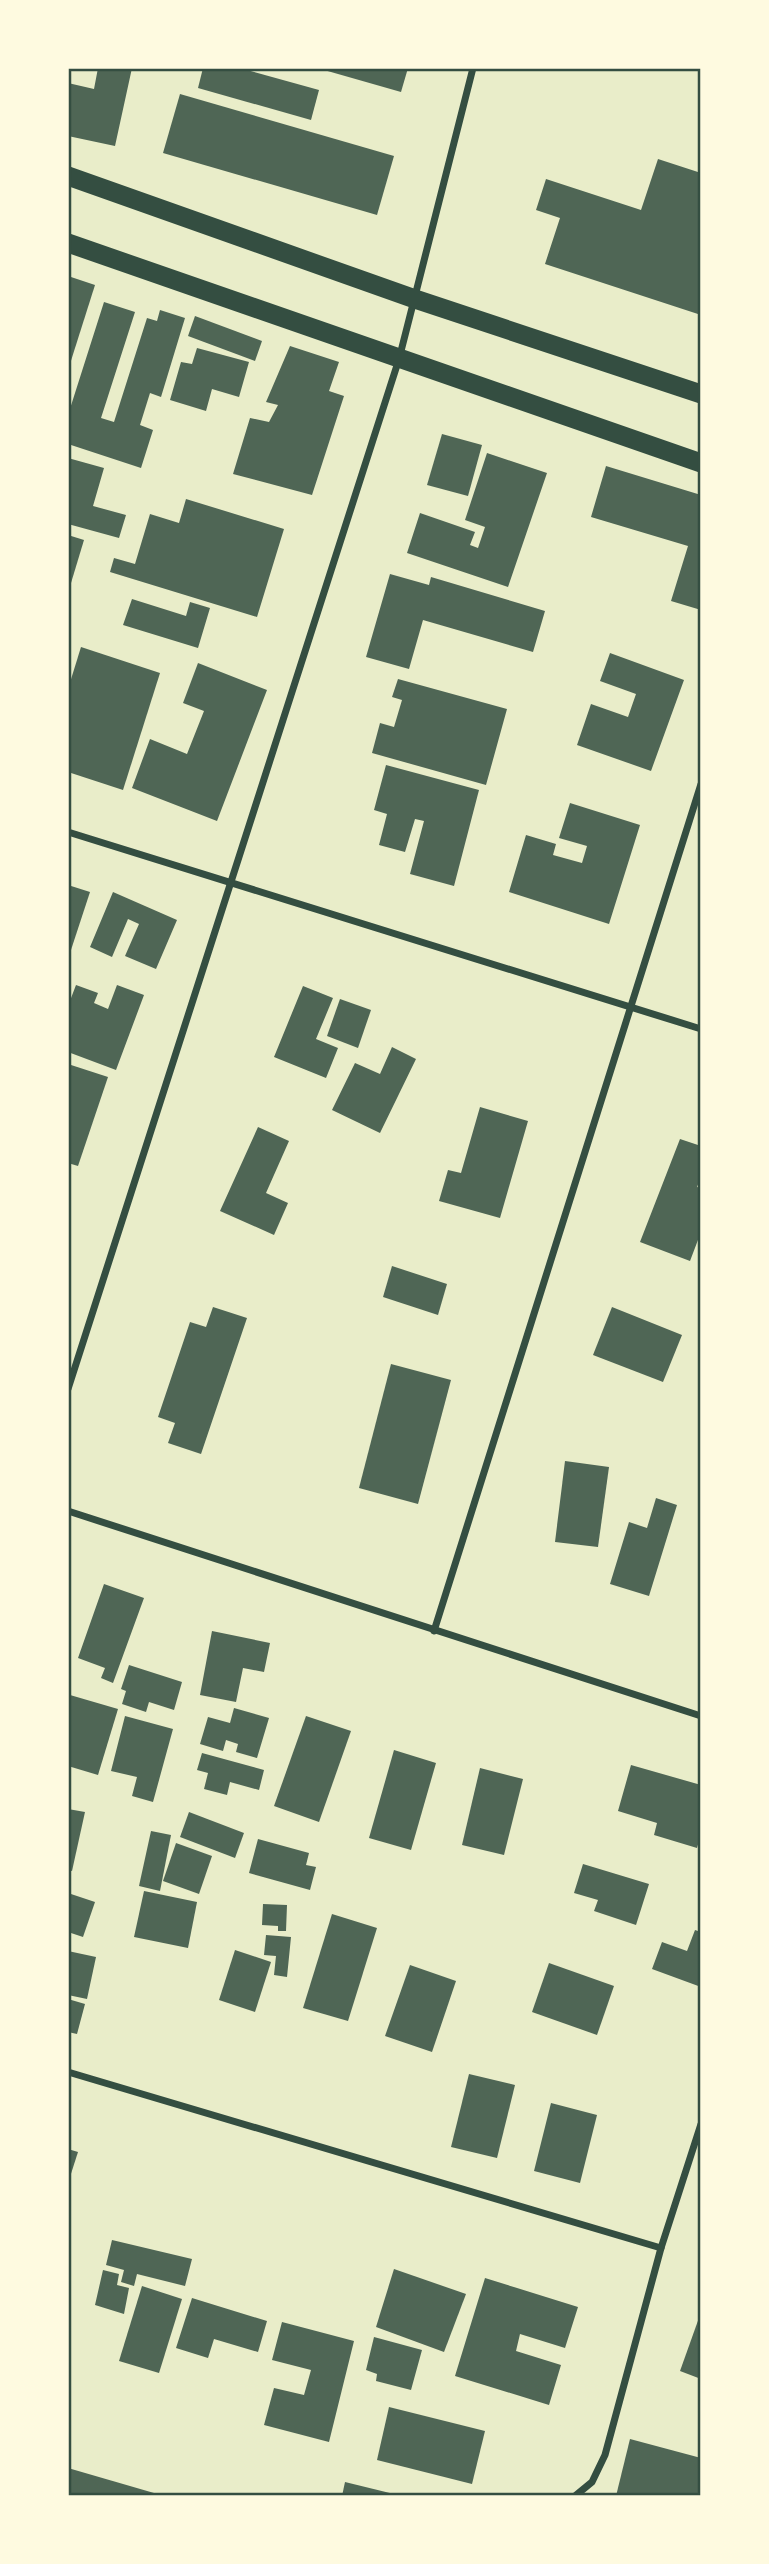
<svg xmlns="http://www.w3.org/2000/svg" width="769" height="2564" font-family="'Public Sans',sans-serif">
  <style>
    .building { fill: #4f6655 }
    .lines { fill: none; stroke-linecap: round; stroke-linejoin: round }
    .minor { stroke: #344e41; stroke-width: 7 }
    .trunk { stroke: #344e41; stroke-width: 19 }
    .neatline { fill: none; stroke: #344e41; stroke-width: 2.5 }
  </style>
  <rect width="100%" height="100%" fill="#e9edc9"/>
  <g class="building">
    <polygon points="98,68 132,68 115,146 68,136 68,83 94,89"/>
    <polygon points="203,68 240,68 319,90 311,120 198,88"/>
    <polygon points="317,68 408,68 401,92"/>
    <polygon points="180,94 394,156 377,215 163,153"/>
    <polygon points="658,159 701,173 701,315 545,264 560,218 536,210 546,179 641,210"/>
    <polygon points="68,276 95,285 69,367 68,367"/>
    <polygon points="104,302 135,312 101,418 114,422 147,318 157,321 160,310 185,318 161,397 150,393 140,425 153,430 141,468 68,444 68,415"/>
    <polygon points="195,316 262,341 255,361 188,336"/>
    <polygon points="290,346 339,362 329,391 344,396 312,495 233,474 250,418 269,422 278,405 266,402"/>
    <polygon points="197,348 249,362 239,397 212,389 206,411 170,400 181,362 192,364"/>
    <polygon points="442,434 482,445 468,496 427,485"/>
    <polygon points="487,453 547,473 508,587 407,553 420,513 475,532 470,545 478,548 485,527 465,520"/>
    <polygon points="68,458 104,468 93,506 126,515 119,538 68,524"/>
    <polygon points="606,466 701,495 701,610 671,601 688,546 591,517"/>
    <polygon points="186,499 284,529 257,617 110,572 114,558 135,564 150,514 179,523"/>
    <polygon points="68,535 84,540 71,583 68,582"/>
    <polygon points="390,574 429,585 431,577 545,611 533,652 423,620 409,669 366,657"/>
    <polygon points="132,599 186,616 190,602 210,608 198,648 123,625"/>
    <polygon points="81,647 160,673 123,790 68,772 68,689"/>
    <polygon points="610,653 684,680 651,771 577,745 591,704 628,717 636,694 600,681"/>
    <polygon points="198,663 267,690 217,821 132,788 150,739 187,754 204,711 183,703"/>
    <polygon points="398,679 507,709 486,785 372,753 380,723 394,727 402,700 392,697"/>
    <polygon points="386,765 479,790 454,886 410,874 424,821 415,819 405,852 379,845 387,814 374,810"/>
    <polygon points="570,803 640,825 609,924 509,892 526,835 556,844 553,855 582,863 587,846 559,838"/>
    <polygon points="68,885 90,892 69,956 68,956"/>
    <polygon points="113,892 177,920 156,969 125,956 139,924 128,919 112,957 90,947"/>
    <polygon points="76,985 98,993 94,1003 108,1009 117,985 144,995 116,1070 68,1052 68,1006"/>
    <polygon points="303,986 333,998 316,1039 338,1048 326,1078 274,1057"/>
    <polygon points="340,999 371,1010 358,1048 327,1036"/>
    <polygon points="392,1047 416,1059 380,1133 332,1110 355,1063 380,1074"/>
    <polygon points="68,1064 108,1077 78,1166 68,1163"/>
    <polygon points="480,1107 528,1121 500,1218 439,1201 448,1170 461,1173"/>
    <polygon points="258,1127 289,1141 266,1193 288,1203 274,1235 220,1211"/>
    <polygon points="680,1139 701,1146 701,1177 697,1187 701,1188 701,1232 690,1261 640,1242"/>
    <polygon points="392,1266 447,1284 438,1315 383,1297"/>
    <polygon points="213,1307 247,1318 201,1454 168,1443 175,1423 158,1417 190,1322 206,1327"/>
    <polygon points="612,1307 682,1335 663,1382 593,1355"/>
    <polygon points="391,1364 451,1380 418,1504 359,1488"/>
    <polygon points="565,1461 609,1467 598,1547 555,1542"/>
    <polygon points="656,1498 677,1505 649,1596 610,1584 629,1522 647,1528"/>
    <polygon points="104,1584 144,1598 113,1683 101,1678 105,1668 78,1658"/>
    <polygon points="212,1631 270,1643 264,1672 243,1668 236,1702 200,1695"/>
    <polygon points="129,1665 182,1682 174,1710 149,1702 146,1712 122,1704 126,1691 121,1689"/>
    <polygon points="70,1695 118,1709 98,1775 68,1766"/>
    <polygon points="234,1708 269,1718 257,1758 236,1752 238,1744 226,1740 223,1751 200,1744 208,1717 230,1723"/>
    <polygon points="125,1716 173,1729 153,1802 132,1796 137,1777 111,1771"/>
    <polygon points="306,1716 351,1731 319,1822 274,1806"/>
    <polygon points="394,1750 436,1763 411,1850 369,1838"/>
    <polygon points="202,1753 264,1770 259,1790 230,1782 227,1795 204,1789 208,1773 197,1770"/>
    <polygon points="631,1765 701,1785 701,1834 697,1848 654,1835 657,1823 618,1811"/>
    <polygon points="480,1768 523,1779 504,1855 462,1845"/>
    <polygon points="68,1809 85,1812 72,1871 68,1870"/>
    <polygon points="189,1812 244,1833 235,1858 180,1837"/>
    <polygon points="151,1831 171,1835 160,1891 139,1886"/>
    <polygon points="258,1839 309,1853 306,1865 316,1867 310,1890 249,1873"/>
    <polygon points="176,1843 212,1856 199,1894 163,1881"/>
    <polygon points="583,1864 649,1884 636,1925 594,1911 598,1900 574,1893"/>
    <polygon points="144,1891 197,1902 188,1948 134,1937"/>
    <polygon points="68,1893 95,1902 83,1937 68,1932"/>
    <polygon points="263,1904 287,1905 286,1931 278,1931 278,1926 262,1925"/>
    <polygon points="332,1914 377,1928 348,2021 303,2008"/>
    <polygon points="695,1930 701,1932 701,1987 652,1969 662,1942 687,1951"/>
    <polygon points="266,1935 291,1937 287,1977 274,1975 276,1956 264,1955"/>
    <polygon points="235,1950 271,1962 255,2012 219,2000"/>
    <polygon points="68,1951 96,1957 87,1999 68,1995"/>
    <polygon points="549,1963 614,1986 597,2035 532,2012"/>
    <polygon points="410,1965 456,1981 432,2052 385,2036"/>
    <polygon points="68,1999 85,2004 77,2034 68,2032"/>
    <polygon points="469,2074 515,2085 497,2158 451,2147"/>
    <polygon points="551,2103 597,2115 580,2183 534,2171"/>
    <polygon points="68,2149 78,2152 69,2180 68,2180"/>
    <polygon points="112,2240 192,2259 185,2286 137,2274 134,2286 121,2282 124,2270 106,2265"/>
    <polygon points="394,2269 466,2294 444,2352 376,2327"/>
    <polygon points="103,2270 119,2274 117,2285 129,2288 124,2314 95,2305"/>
    <polygon points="485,2278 578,2307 565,2348 520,2334 516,2351 561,2365 549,2405 455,2376"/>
    <polygon points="142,2286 182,2299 159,2373 119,2361"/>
    <polygon points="192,2298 267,2321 258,2352 214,2339 208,2358 176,2348"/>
    <polygon points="700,2315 701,2316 701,2379 680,2371"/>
    <polygon points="282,2322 354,2341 329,2442 264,2425 274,2388 304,2395 311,2370 272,2360"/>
    <polygon points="374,2337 422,2350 411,2390 376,2381 377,2374 366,2370"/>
    <polygon points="389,2407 485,2431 472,2484 377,2460"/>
    <polygon points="630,2439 701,2458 701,2496 616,2496"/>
    <polygon points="68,2468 154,2493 153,2496 68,2496"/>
    <polygon points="345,2482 398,2495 398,2496 342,2496"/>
  </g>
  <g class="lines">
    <g class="minor">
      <polyline points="68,832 701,1029"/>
      <polyline points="68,1389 399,359 473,68"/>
      <polyline points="68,1511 701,1716"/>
      <polyline points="434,1631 701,784"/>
      <polyline points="68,2072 661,2248"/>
      <polyline points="575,2496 592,2482 605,2455 661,2248 701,2124"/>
    </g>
    <g class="trunk">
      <polyline points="68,176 415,299 701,394"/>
      <polyline points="68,243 701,463"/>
    </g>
  </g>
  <rect width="769" height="2564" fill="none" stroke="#fefae0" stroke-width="140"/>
  <rect x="70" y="70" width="629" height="2424" class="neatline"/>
</svg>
